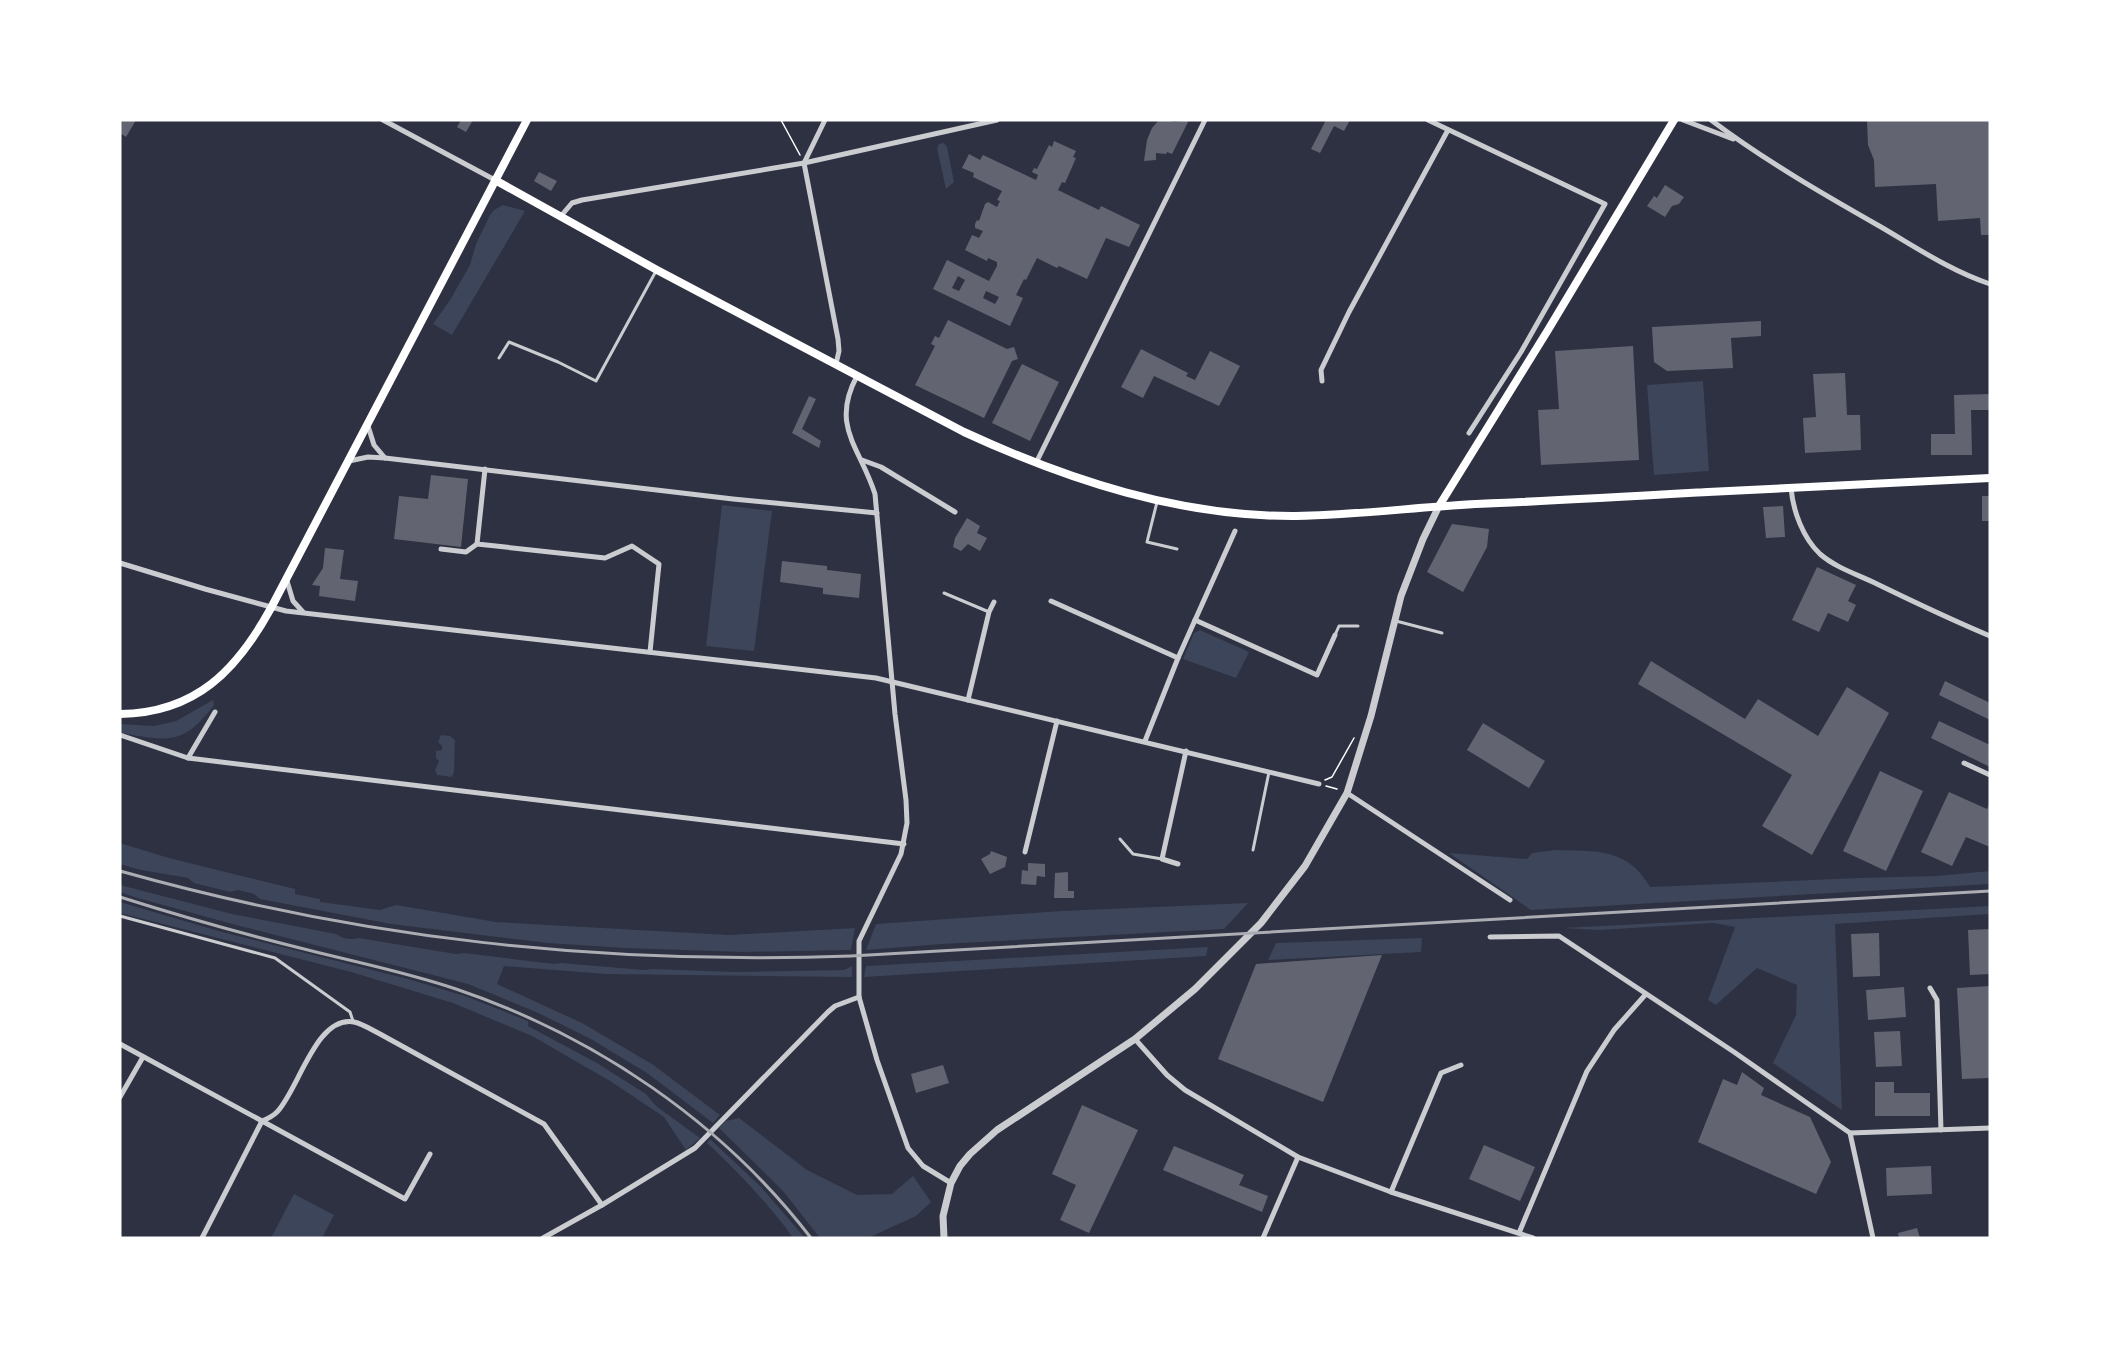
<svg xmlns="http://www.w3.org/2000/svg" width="2110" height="1358" font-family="Helvetica,sans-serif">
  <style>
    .green { fill: #3c4559 }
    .building { fill: #626471; fill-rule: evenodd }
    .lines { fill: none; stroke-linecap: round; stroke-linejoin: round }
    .path { stroke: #fff; stroke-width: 1.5 }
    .service { stroke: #caccd0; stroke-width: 3 }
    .minor { stroke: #caccd0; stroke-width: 5 }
    .tertiary { stroke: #caccd0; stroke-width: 7 }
    .secondary { stroke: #fff; stroke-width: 8 }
    .rail { stroke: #abadb3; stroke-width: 3 }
  </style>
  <rect width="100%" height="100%" fill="#2d3142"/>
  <g class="green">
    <polygon points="944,143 947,147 954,182 946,189 937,148 939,144"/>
    <polygon points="503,205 525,211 452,335 433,324 450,300 470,265 476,244 490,215 494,210"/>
    <polygon points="1703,381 1709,471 1654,475 1647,385"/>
    <polygon points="722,505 772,511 754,651 706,646"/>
    <polygon points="1200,630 1249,652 1236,678 1183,659 1194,633"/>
    <path d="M 213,700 L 214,705 C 183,746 168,741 120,733 L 120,724 L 154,726 L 176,721 Z"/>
    <polygon points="441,735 450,736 455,740 454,772 452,777 437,775 435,770 439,761 436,758 436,751 442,750 442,746 438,742"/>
    <polygon points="120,843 169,858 295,889 295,894 320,899 320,902 380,910 396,905 496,922 729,935 855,928 851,950 743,952 624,948 548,943 391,924 260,899 254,894 238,890 230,892 194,883 188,878 141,870 120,864"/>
    <path d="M 1556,850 C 1596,851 1628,848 1650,887 L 1858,878 L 1936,876 L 1990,871 L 1990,884 L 1531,910 L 1449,853 L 1527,859 L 1532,853 Z"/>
    <path d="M 120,885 L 232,914 L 336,934 C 344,939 349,940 359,938 L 456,954 L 464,953 L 554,964 L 561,963 L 644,970 L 652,969 L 736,972 L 844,970 L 852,966 L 852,977 L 605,974 L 504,966 L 497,984 L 582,1023 L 652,1064 L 720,1115 L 713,1123 L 647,1073 L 589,1038 L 536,1012 L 468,984 L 236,925 L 134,897 L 120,892 Z"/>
    <polygon points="120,902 222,932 408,979 465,996 528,1021 528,1026 597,1063 646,1094 656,1106 700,1138 686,1150 664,1117 610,1081 532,1036 453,1003 351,972 120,913"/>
    <polygon points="1248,903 1224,929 942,944 866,950 876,924 1062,911"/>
    <polygon points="1990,906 1990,914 1835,924 1842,1110 1773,1063 1796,1015 1797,985 1757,968 1716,1005 1708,1000 1735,927 1714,923 1599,930 1562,928"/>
    <polygon points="1422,938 1421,952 1268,960 1276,943"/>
    <polygon points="1208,947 1206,956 864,977 866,966"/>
    <polygon points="739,1118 807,1170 857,1195 892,1194 913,1176 931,1202 916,1216 868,1238 820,1238 783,1191 719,1128 726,1121"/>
    <path d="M 710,1139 L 761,1187 L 805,1238 L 793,1238 C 768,1203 738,1172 707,1143 Z"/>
    <polygon points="294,1194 334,1215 322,1238 271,1238"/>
  </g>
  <g class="building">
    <polygon points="120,120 136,120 126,137 120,133"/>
    <polygon points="461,120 473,120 466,132 457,127"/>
    <polygon points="1159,120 1172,120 1173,122 1189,120 1172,154 1167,152 1166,154 1156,153 1156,160 1144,161 1147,140 1152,128"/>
    <polygon points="1326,120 1350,120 1344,131 1334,126 1320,153 1311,149"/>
    <polygon points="1867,120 1990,120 1990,235 1981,235 1980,218 1938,221 1936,184 1875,187 1874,160 1868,145"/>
    <path d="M 1054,141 L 1076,151 L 1073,157 L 1076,158 L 1065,183 L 1062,182 L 1058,190 L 1099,210 L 1101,206 L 1140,225 L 1129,247 L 1106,238 L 1087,279 L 1059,266 L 1057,268 L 1037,258 L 1026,280 L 1024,279 L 1016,295 L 1023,298 L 1010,326 L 933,289 L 947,260 L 989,281 L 997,266 L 997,262 L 988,258 L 987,261 L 965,250 L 972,235 L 979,238 L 983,231 L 975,228 L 975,224 L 977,220 L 979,221 L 985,204 L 988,202 L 997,207 L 1000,201 L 997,200 L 1002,191 L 973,177 L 974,173 L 962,168 L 969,154 L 980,160 L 983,155 L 1036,180 L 1038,175 L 1032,172 L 1034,168 L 1037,169 L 1049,145 L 1052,147 ZM 958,276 L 965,280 L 959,291 L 952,288 ZM 986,291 L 999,297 L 995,304 L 983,298 Z"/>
    <polygon points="539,172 557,181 551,191 534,181"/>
    <polygon points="1665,185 1684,197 1679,204 1672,206 1665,217 1647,206 1654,196 1657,198"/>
    <polygon points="948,320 1007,349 1014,347 1018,359 1012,361 984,418 915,385 935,346 931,344 935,336 939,338"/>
    <polygon points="1761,321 1761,336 1731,338 1733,368 1667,371 1654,362 1652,327"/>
    <polygon points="1633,346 1639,460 1541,465 1538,410 1559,409 1555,351"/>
    <polygon points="1141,349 1188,373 1186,376 1195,380 1210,351 1240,366 1219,406 1154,376 1143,398 1121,387"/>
    <polygon points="1022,364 1059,382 1030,441 992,423"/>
    <polygon points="1845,373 1847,415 1860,415 1861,450 1805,453 1803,418 1816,417 1813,374"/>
    <polygon points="1990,394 1990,410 1971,410 1972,455 1931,455 1931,434 1955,434 1954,395"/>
    <polygon points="809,396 816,399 802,429 821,441 819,448 792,433"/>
    <polygon points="431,475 468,479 461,547 394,539 399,496 428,499"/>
    <rect x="1982" y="496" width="8" height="25"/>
    <polygon points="1783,506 1785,537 1766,538 1763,507"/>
    <polygon points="967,518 980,526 977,533 987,538 980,551 968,544 961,551 953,547 955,538"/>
    <polygon points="1452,524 1489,529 1487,547 1463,592 1427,572"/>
    <polygon points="325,548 344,550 340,579 358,581 355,601 319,596 320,586 312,585 323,568"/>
    <polygon points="782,561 827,566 827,570 861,574 859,598 823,594 823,588 780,582"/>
    <polygon points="1817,567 1856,585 1848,601 1856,605 1848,622 1828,613 1819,632 1792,620"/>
    <polygon points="1651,661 1745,719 1758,699 1818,736 1847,687 1889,713 1812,855 1762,826 1792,775 1638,684"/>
    <polygon points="1945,681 1990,703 1990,720 1939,695"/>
    <polygon points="1939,721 1990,745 1990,767 1931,738"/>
    <polygon points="1483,723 1545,761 1529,788 1467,750"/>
    <polygon points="1880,771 1923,791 1886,871 1843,851"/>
    <polygon points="1949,792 1987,809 1990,802 1990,847 1966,837 1952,866 1921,852"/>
    <polygon points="991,851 1007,857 1005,867 990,874 981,859 990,854"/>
    <polygon points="1028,863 1045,864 1045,877 1037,876 1036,885 1021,884 1022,870 1028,871"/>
    <polygon points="1068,872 1068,891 1074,891 1074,898 1054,898 1055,873"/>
    <polygon points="1990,929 1990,974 1970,975 1968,930"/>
    <polygon points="1879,933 1880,976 1853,977 1851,934"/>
    <polygon points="1382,955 1323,1102 1218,1059 1256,964"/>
    <polygon points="1990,986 1990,1078 1962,1079 1957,988"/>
    <polygon points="1904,987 1906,1017 1868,1020 1866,990"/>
    <polygon points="1900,1031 1902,1066 1876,1067 1874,1032"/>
    <polygon points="943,1065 949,1083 916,1093 911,1074"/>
    <polygon points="1742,1072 1764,1088 1761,1095 1810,1117 1831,1162 1816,1194 1698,1142 1723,1079 1737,1085"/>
    <polygon points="1875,1082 1894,1082 1894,1093 1930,1093 1930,1116 1875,1116"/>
    <polygon points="1082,1105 1138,1130 1089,1233 1060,1220 1076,1185 1052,1174"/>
    <polygon points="1484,1145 1535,1167 1520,1201 1469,1179"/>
    <polygon points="1174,1146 1244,1175 1239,1185 1268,1196 1262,1212 1163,1170"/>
    <polygon points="1931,1166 1932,1194 1887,1196 1886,1168"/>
    <polygon points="1917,1228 1920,1238 1899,1238 1898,1233"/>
  </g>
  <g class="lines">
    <g class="path">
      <polyline points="781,120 800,155"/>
      <polyline points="1325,780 1332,777 1354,738"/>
      <polyline points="1326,786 1337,789"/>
    </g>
    <g class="service">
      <polyline points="499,358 509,342 558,362 596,381 656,271"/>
      <polyline points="1157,502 1147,542 1177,549"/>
      <polyline points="944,593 989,612"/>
      <polyline points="1396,621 1442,633"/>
      <polyline points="1335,635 1339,626 1358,626"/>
      <polyline points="1120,839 1133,854 1162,859"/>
      <polyline points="1253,850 1269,772"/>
      <polyline points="120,916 275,958 350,1012 353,1021"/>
    </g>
    <g class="minor">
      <polyline points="383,120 495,180"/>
      <polyline points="1428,120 1605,204 1521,352 1469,433"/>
      <polyline points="1683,120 1733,139"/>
      <path d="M 1711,120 C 1764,160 1823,194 1881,227 C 1917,248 1951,271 1990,284"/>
      <polyline points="804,163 838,339 839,351 836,364"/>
      <polyline points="804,163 825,120"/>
      <polyline points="561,216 572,203 582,200 804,163 997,120"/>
      <path d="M 857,376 C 830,426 860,447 875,494 L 895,714 L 906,800 L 907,823 L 901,854 L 859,941 L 859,997 L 877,1060 L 908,1148 L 923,1166 L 951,1183"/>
      <polyline points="1322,381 1321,370 1349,312 1448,130"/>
      <polyline points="368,426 374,445 385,458"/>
      <polyline points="862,460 881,467 955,512"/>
      <polyline points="349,461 368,457 385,458 733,499 877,513"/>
      <polyline points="1036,463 1205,120"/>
      <polyline points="485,469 477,544 605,558 632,546 659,564 650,652"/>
      <path d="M 1791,488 C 1793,511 1803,538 1820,554 C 1836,568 1859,575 1877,584 C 1914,602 1952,620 1990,636"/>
      <polyline points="441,549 466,552 477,544"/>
      <polyline points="120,563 205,589 286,611 876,678 1319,784"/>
      <polyline points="287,581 293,601 303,612"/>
      <polyline points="1051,601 1178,658"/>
      <polyline points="1195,620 1317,675 1335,635"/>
      <polyline points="968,700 989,612 994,602"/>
      <polyline points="120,735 188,758 904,844"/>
      <polyline points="1145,741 1178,658 1235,531"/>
      <polyline points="188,758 215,712"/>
      <polyline points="1964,763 1990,775"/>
      <polyline points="1347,793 1510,900"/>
      <polyline points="1025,852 1057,721"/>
      <polyline points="1178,864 1162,859 1186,751"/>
      <polyline points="1490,937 1559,936 1734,1052 1850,1133 1873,1238"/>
      <polyline points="1930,988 1937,1000 1941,1130"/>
      <polyline points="1135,1039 1167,1075 1185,1090 1298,1157 1391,1192 1533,1238"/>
      <path d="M 120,1044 L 262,1121 C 267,1119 273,1116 277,1112 C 299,1089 316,1015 354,1022 C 363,1024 372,1030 380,1034 L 544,1124 L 602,1205"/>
      <polyline points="120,1097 143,1057"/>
      <polyline points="1850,1133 1990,1128"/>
      <polyline points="1391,1192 1441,1073 1461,1065"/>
      <polyline points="1519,1233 1587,1071 1614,1030 1646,994"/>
      <polyline points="202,1238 262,1121 405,1199 430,1154"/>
      <polyline points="543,1238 602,1205 695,1148 828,1012 835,1006 859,997"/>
      <polyline points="1263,1238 1298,1157"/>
    </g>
    <polyline class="tertiary" points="944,1238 943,1216 951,1183 960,1166 970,1154 997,1130 1135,1039 1195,989 1261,923 1305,866 1347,793 1371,716 1401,596 1423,539 1439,506"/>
    <g class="secondary">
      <path d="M 495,180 L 657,270 L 964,432 C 1068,480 1180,517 1296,516 C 1364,515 1431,505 1499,503 C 1569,500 1638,496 1708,492 C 1802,487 1896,483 1990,478"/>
      <polyline points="1439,506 1548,330 1674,120"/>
      <path d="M 120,714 C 196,713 237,670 271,608 L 527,120"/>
    </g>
    <g class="rail">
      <path d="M 120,871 C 362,939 600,965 851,956 L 1990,891"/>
      <path d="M 120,897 C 183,917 247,935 312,951 C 360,963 409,973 456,989 C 595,1036 722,1122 811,1238"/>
    </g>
  </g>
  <rect width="2110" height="1358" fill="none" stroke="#ffffff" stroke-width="243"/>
</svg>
